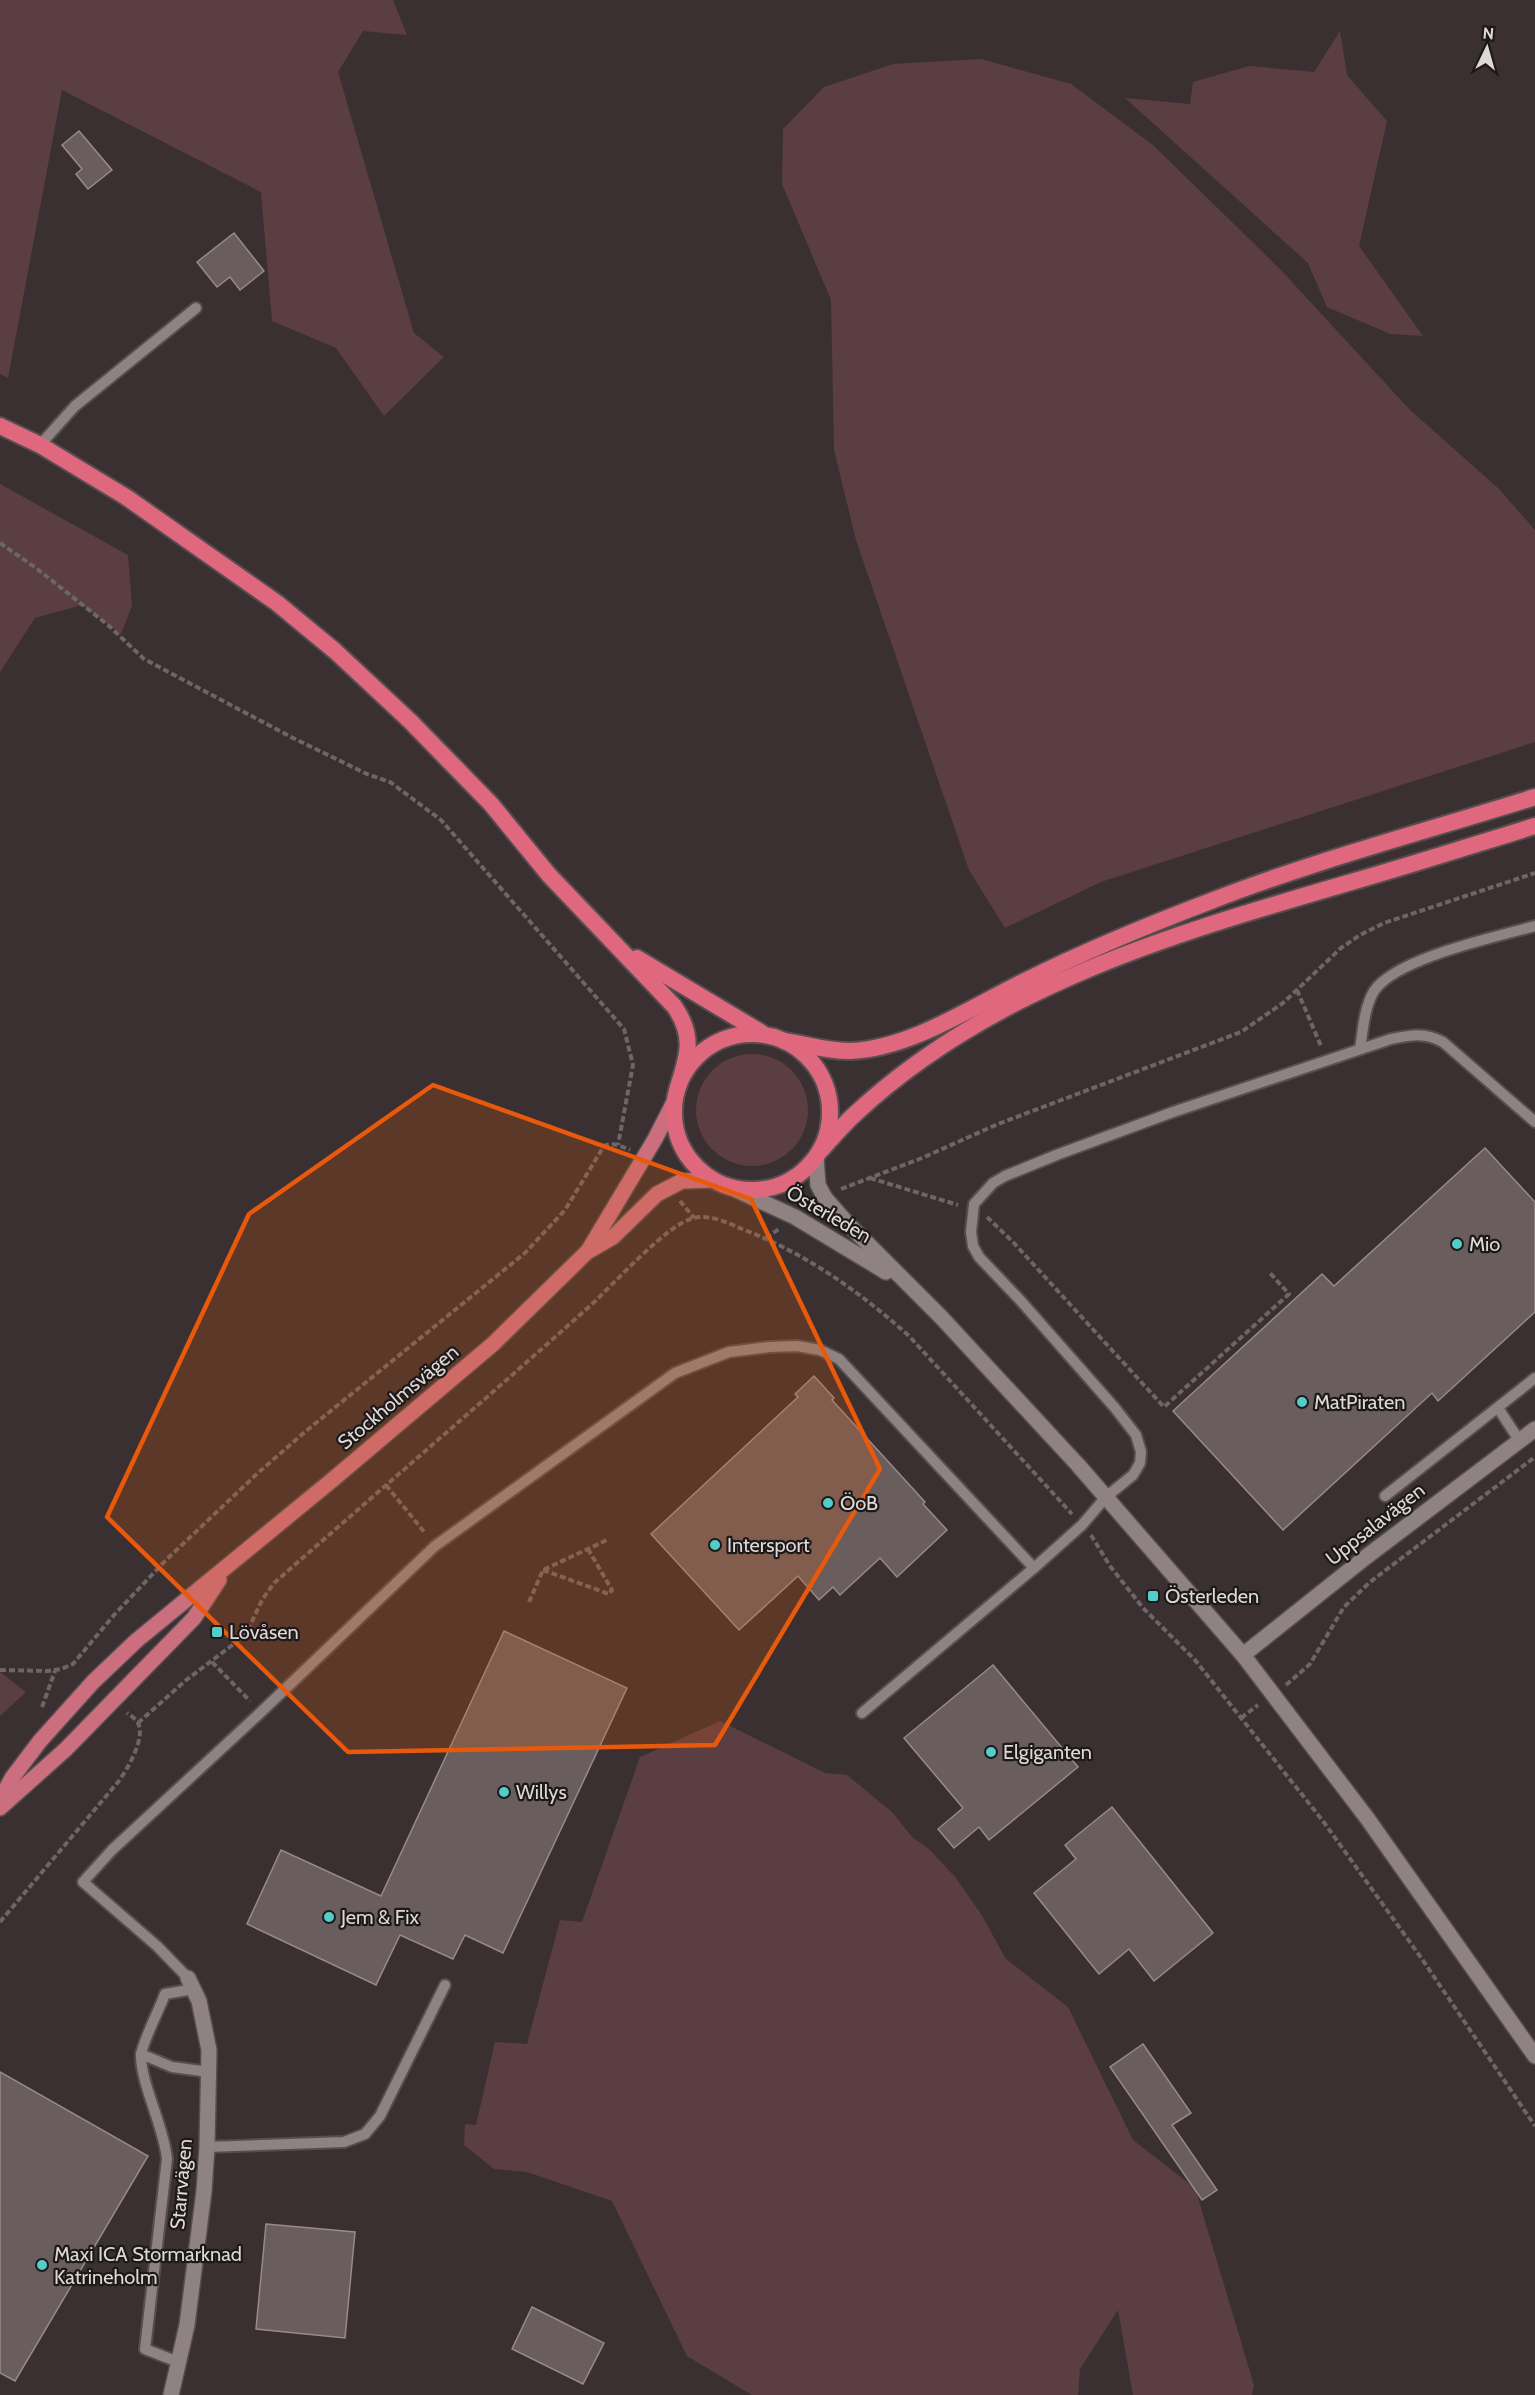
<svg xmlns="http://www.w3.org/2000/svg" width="1535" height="2395" font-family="Cabin,sans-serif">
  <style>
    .green { fill: #5a3e41 }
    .building { fill: #695d5e; stroke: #978a8b; stroke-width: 1.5 }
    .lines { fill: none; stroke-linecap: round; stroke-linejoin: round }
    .service-casing { stroke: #564e4e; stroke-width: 14 }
    .minor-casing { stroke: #564e4e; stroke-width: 18 }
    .tertiary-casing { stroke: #564e4e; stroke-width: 18 }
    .primary-casing { stroke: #564e4e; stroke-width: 18 }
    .trunk-casing { stroke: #564e4e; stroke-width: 20 }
    .path { stroke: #6e6566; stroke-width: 4; stroke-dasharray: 6 3; stroke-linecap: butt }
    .service { stroke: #8e8283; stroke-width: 10 }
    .minor { stroke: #8e8283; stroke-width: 15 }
    .tertiary { stroke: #8e8283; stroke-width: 15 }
    .primary { stroke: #cb6f7f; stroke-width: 15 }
    .trunk { stroke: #e0687e; stroke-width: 16 }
    .marked { fill: #e8590c; fill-opacity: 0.2; stroke: #e8590c; stroke-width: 4.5; stroke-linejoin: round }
    .poi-dot { fill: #53cdc9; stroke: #1e1919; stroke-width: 2 }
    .labels { text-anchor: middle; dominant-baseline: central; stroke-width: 4.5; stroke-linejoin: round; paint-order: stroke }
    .street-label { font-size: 20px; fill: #dfd8d8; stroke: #1e1919 }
    .poi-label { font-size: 20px; fill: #dfd8d8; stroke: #1e1919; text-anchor: start }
  </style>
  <rect width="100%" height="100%" fill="#3a3031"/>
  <g class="green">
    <polygon points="0,0 393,0 407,35 363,31 338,72 414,333 444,357 384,416 336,348 272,321 261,192 62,90 8,378 0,374"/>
    <polygon points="1340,31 1347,75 1387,121 1359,246 1423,336 1390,334 1327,307 1308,263 1125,98 1190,104 1193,82 1249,66 1314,72"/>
    <polygon points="981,59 1071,84 1153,145 1280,269 1409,409 1498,488 1535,530 1535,742 1101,882 1005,928 969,870 856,540 834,450 831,300 782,184 783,129 824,87 893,64"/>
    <polygon points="0,484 128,555 132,606 121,634 82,605 35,618 0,672"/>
    <circle cx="752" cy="1110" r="56"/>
    <polygon points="0,1672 26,1692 0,1716"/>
    <polygon points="720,1721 825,1773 847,1775 893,1813 912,1837 929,1849 956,1878 981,1914 1006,1959 1068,2007 1133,2140 1195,2188 1254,2385 1252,2395 1133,2395 1118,2310 1080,2369 1078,2395 752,2395 687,2356 612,2201 527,2172 494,2169 464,2145 465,2124 476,2125 495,2042 527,2044 560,1920 582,1922 640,1757"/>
  </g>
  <g class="building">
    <polygon points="79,131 112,170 88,189 76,174 82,169 62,145"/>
    <polygon points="234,233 264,271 240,290 230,277 217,287 197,262"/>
    <polygon points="1485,1148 1535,1202 1535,1312 1438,1401 1432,1393 1283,1530 1173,1411 1322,1274 1334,1286"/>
    <polygon points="814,1376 834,1398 832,1400 925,1502 923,1504 947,1530 897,1577 880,1558 840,1595 833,1587 819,1600 798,1576 739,1630 651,1534 798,1397 795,1394"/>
    <polygon points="504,1631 627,1688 503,1953 465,1935 453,1959 400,1935 376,1985 247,1924 281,1850 381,1896"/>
    <polygon points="993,1665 1078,1767 989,1840 979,1827 954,1848 938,1829 963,1808 904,1738"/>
    <polygon points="1112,1807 1213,1933 1154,1981 1129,1949 1099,1974 1034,1893 1076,1859 1065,1845"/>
    <polygon points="1143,2044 1191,2113 1172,2125 1217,2190 1202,2200 1110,2067"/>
    <polygon points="0,2072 148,2156 15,2381 0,2373"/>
    <polygon points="266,2224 355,2232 345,2338 256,2329"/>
    <polygon points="532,2307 604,2343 583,2384 512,2349"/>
  </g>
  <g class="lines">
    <defs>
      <g id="service">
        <polyline points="40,445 75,406 196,308"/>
        <path d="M 1360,1049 C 1363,1030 1364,1008 1374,991 C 1396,958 1496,937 1535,926"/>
        <polyline points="1498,1408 1519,1440"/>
        <polyline points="1385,1496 1535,1378"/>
        <polyline points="862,1713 1034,1568"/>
        <path d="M 188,1978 L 157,1946 L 83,1882 L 112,1850 L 260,1713 L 435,1546 L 675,1373 L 729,1352 L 769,1347 L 797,1346 L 820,1350 L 839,1359 L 1034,1568 L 1082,1525 L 1106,1497 L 1133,1475 L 1140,1463 L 1141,1452 L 1136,1435 L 1115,1408 L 1020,1300 L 979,1257 L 973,1246 L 971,1232 L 974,1204 L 993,1183 L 1005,1176 L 1059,1154 L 1173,1112 L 1391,1039 C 1411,1035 1424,1032 1443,1042 L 1535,1122"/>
        <polyline points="141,2054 172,2067 209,2072"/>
        <polyline points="207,2147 344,2142 365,2134 380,2116 445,1985"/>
        <path d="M 178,2362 L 145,2349 L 167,2159 C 164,2126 141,2085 141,2055 C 142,2043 160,2008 165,1994 L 194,1989"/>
      </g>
      <g id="minor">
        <polyline points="1243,1655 1366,1557 1535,1429"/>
        <polyline points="171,2395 187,2325 204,2191 207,2147 209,2050 199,2001 188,1978"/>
      </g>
      <g id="tertiary">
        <polyline points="816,1157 818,1185 825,1198 846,1222 941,1317 1078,1465 1243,1655 1367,1818 1535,2056"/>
        <polyline points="728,1186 795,1217 886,1272"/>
      </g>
      <g id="primary">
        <polyline points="588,1251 655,1139 675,1100"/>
        <polyline points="0,1800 12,1778 40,1741 93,1682 136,1641 331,1481 493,1344 587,1252 613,1237 657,1194 682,1181 714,1180"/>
        <polyline points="0,1808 66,1749 194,1618 219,1580"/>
      </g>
      <g id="trunk">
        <path d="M 0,426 L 40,445 L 126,497 L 277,603 L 335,651 L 410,721 L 491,804 L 549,875 L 674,1006 C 695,1036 688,1055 678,1087"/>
        <polyline points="637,958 762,1033"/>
        <circle cx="752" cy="1112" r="78"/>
        <path d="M 784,1041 C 806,1044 829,1052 851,1051 C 912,1048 973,1006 1027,980 C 1087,950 1148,925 1211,901 C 1316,860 1427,831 1535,797"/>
        <path d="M 821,1150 C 832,1138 843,1125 855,1114 C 992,986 1173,934 1348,883 C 1411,865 1473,845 1535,826"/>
      </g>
    </defs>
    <use href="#service" class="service-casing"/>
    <use href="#minor" class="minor-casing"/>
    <use href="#tertiary" class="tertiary-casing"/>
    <use href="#primary" class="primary-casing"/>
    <use href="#trunk" class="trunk-casing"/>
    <g class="path">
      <polyline points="0,543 36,568 108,625 144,659 293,738 367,774 390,782 441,820 624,1029 633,1065 618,1145"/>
      <polyline points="1297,990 1321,1046"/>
      <polyline points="870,1178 958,1205"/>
      <polyline points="841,1189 922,1158 998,1124 1241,1032 1283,1003 1341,948 1360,935 1384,923 1535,873"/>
      <polyline points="680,1201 694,1218"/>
      <polyline points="987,1217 1013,1242 1164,1407 1289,1294 1270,1273"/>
      <polyline points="766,1238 779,1229"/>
      <polyline points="386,1485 425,1533"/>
      <polyline points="1091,1535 1110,1566 1143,1608 1195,1660 1323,1821 1422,1959 1535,2126"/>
      <polyline points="543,1570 609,1594 612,1590 588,1549"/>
      <polyline points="529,1602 543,1570 607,1540"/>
      <polyline points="212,1662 250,1701"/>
      <path d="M 0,1670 L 48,1671 L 61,1669 L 73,1664 L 114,1615 L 166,1560 L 259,1472 L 306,1431 L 525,1253 L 565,1210 L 604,1146 C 614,1142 620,1146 630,1150"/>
      <polyline points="1286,1685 1310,1664 1344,1607 1370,1582 1535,1457"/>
      <polyline points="42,1707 55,1671"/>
      <polyline points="1241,1718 1258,1705"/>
      <path d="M 138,1723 L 185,1681 L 239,1640 L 248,1630 L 262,1600 L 274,1583 C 380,1490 486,1399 591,1305 C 613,1285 668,1223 694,1218 C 711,1214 728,1223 742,1229 C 805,1253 859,1291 909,1336 L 1072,1514"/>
      <path d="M 0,1922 L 118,1782 C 127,1770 146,1738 138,1723 C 136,1719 130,1715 127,1713"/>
    </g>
    <use href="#service" class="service"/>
    <use href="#minor" class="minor"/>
    <use href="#tertiary" class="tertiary"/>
    <use href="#primary" class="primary"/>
    <use href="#trunk" class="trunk"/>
  </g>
  <path class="marked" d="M 433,1085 L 751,1199 L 880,1469 L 715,1745 L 348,1752 L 107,1517 L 249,1214 Z"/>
  <g class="poi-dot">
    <circle cx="1457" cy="1244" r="6"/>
    <circle cx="1302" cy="1402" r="6"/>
    <circle cx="828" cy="1503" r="6"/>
    <circle cx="715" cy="1545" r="6"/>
    <rect x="1147" y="1590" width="12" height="12" rx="3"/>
    <rect x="211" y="1626" width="12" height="12" rx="3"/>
    <circle cx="991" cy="1752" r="6"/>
    <circle cx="504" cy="1792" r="6"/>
    <circle cx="329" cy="1917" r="6"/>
    <circle cx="42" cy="2265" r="6"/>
  </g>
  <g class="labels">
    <g class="street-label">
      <text transform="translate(829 1214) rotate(30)">Österleden</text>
      <text transform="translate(398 1397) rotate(-40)">Stockholmsvägen</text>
      <text transform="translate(1375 1524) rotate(-38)">Uppsalavägen</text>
      <text transform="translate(181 2184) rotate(-85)">Starrvägen</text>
    </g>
    <g class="poi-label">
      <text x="1469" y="1244">Mio</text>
      <text x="1314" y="1402">MatPiraten</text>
      <text x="840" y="1503">ÖoB</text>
      <text x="727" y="1545">Intersport</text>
      <text x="1165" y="1596">Österleden</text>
      <text x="229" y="1632">Lövåsen</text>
      <text x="1003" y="1752">Elgiganten</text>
      <text x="516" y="1792">Willys</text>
      <text x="341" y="1917">Jem &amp; Fix</text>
      <text x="54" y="2254">Maxi ICA Stormarknad<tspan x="54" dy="23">Katrineholm</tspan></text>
    </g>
  </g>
  <g transform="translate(1487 48) rotate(5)" stroke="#1e1919" stroke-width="4.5" paint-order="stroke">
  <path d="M0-4.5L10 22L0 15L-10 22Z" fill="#dfd8d8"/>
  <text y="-9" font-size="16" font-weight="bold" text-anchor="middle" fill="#dfd8d8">N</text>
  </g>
</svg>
